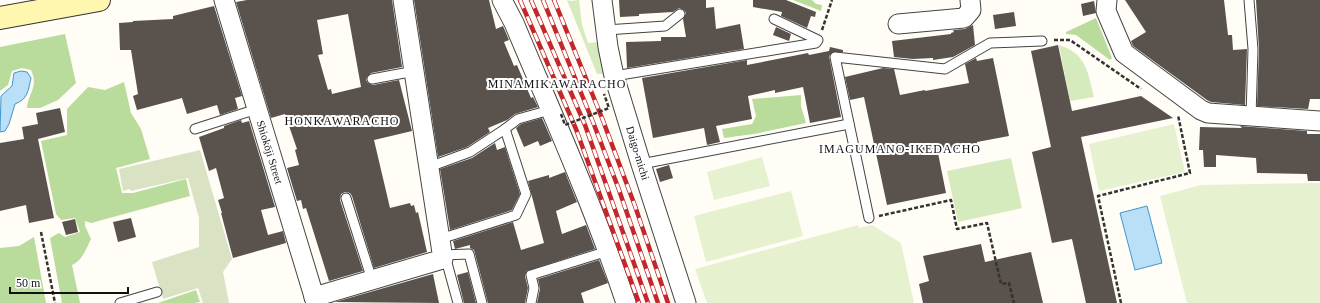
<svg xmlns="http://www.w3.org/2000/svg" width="1320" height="303" font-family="'Times New Roman',serif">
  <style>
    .green { fill: #d5ebbd }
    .forest { fill: #b9dc9c }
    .cemetery { fill: #d9e3c4 }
    .pitch { fill: #e6f2cf }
    .water { fill: #b9e0f7; stroke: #3f96cf }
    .building { fill: #5a524d; fill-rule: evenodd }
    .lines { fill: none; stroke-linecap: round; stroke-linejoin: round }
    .lane-casing { stroke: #444; stroke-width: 11 }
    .street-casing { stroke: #444; stroke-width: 21 }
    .secondary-casing { stroke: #333; stroke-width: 24 }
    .path { stroke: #333; stroke-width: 2.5; stroke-dasharray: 4 2; stroke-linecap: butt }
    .lane { stroke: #fff; stroke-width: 9 }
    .street { stroke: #fff; stroke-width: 19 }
    .secondary { stroke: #fff6b0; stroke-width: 22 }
    .rail-casing { stroke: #c4262e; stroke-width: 4.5 }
    .rail { stroke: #fff; stroke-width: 3; stroke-dasharray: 9; stroke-linecap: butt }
    .path-bridge { stroke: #333; stroke-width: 2.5; stroke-dasharray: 4 2; stroke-linecap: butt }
    .labels { text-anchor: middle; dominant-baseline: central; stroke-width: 4; stroke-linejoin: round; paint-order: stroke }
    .street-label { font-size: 11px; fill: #111; stroke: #fff }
    .neighbourhood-label { font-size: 12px; letter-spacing: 1px; fill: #111; stroke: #fff }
  </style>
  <rect width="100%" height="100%" fill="#fffdf5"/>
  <g class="green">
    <polygon points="567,0 571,1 579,0 582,25 588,43 599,42 602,67 603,67 604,74 597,74"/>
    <path d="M 1059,45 C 1086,53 1088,72 1094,97 L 1070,101 Z"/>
    <polygon points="1011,158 1022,208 958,222 947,171"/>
  </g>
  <g class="forest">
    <polygon points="793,0 812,0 816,4 822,5 821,11"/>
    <polygon points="1096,18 1112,58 1110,60 1076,35 1066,34 1066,32"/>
    <path d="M 65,34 L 76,83 L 58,100 L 40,108 L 27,108 C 28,93 39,87 31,70 L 22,68 L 12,71 L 8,85 L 0,91 L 0,47 Z"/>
    <path d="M 124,82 L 131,113 L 141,129 L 150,159 L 116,168 L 122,193 L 133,193 L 186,179 L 190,196 L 91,223 L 85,221 L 85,226 L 91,239 C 86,249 82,261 72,265 L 80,303 L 62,303 L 50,238 L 59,233 L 65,237 L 80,232 L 75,218 L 61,220 L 56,214 L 41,141 L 67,135 L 67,109 L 88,87 L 105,90 Z"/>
    <polygon points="801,95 801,106 806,123 754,134 724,138 722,129 752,124 756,116 752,99"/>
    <polygon points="34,237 46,303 0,303 0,248 19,246"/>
    <polygon points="196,290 200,302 194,303 158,303"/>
  </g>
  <polygon class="cemetery" points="200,150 232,259 223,272 229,303 203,303 198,288 163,299 152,262 199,247 199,218 188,178 131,191 129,189 123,191 119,169"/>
  <g class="pitch">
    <polygon points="1174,124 1185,172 1099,191 1089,144"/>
    <polygon points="762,157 770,186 714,200 707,172"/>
    <polygon points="1320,183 1320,303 1187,303 1160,196 1201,185"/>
    <polygon points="791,191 803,236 706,262 694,216"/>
    <polygon points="858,225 859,228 872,225 901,243 914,303 707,303 695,269"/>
  </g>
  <g class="water">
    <path d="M 21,71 L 27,72 L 31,78 C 28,91 28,99 15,104 L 9,124 L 5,131 L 0,132 L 1,96 L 12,86 L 14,73 Z"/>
    <polygon points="1147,206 1162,263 1135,270 1120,213"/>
  </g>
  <g class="building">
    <path d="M 247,0 L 392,0 L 402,67 L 371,73 L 367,77 L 366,80 L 368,83 L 373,85 L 399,80 L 412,131 L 374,140 L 390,208 L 410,203 L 411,206 L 414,205 L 416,213 L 418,212 L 427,252 L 374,268 L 352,196 L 350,193 L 345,192 L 341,194 L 340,200 L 363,271 L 329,281 L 306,208 L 303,209 L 301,200 L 297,201 L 287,168 L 299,165 L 295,150 L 297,149 L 288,123 L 285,114 L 271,118 L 236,2 ZM 348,14 L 361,87 L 332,94 L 331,89 L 328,90 L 318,55 L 323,54 L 317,20 Z"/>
    <polygon points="414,0 489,0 496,29 503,26 509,40 504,42 514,66 517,65 531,98 533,97 538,107 515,114 507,120 488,128 490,132 467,147 438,157"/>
    <polygon points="619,0 706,0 706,8 714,7 716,29 740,24 744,49 627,68 626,42 661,41 661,37 686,37 683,19 686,13 684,10 679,8 673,12 639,14 639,16 620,17"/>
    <polygon points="753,0 786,0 816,12 815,17 811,16 807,28 781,16 782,12 753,7"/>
    <polygon points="1125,0 1224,0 1228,35 1232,35 1233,50 1247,49 1245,105 1211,102 1207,100 1133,46 1131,41 1146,32"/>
    <polygon points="1256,0 1320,0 1320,99 1310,99 1308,109 1257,106 1259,49"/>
    <polygon points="1094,1 1096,13 1083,16 1081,4"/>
    <polygon points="214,6 242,96 235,98 238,109 220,115 217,105 187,114 182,98 137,110 133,96 138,94 131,50 120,50 119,23 133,22 133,21 173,19 173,16"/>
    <polygon points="1014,12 1016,26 995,29 993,15"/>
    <polygon points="973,25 975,45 953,57 933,60 933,58 913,59 894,57 892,41 951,34 951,33 954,32 953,30 965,29"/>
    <polygon points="776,27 791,34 789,41 773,35"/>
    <polygon points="1058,45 1072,111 1141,96 1173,118 1081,137 1117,303 1086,303 1072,239 1052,243 1032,152 1051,147 1031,51"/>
    <polygon points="830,47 843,50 843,52 833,52 829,56 841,117 810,123 803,87 775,93 775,90 748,96 752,119 716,126 720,142 707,145 704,128 653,138 642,78 747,60 747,65 808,53 809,55 829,51"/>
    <polygon points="976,58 977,61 993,58 1009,136 977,142 977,145 938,153 946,193 887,205 864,97 850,100 845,77 883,68 894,69 900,95 925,90 925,91 969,83 965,64"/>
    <polygon points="60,108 65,132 38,139 54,218 29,223 26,205 0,211 0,143 24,139 22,127 38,124 36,113"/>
    <polygon points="542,118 552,141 540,146 538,141 524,147 516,128 521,124"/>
    <polygon points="241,120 242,123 249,121 275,207 261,210 268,235 283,231 286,243 233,258 221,213 222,213 218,200 224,198 216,168 209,171 199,137 224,128 224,126"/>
    <polygon points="1240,126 1307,131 1307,134 1320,134 1320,181 1308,181 1307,174 1257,173 1256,158 1216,155 1216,167 1204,167 1203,150 1199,150 1200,127 1242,128"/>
    <polygon points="495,143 497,150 505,147 520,194 512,210 450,230 440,169 472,158"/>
    <polygon points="669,165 673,178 660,182 656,169"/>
    <polygon points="565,172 577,202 556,211 562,234 586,225 595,249 527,271 525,276 528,288 525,303 488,303 474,250 470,248 470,245 455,249 453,241 513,222 521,250 544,243 528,181 549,175 549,178"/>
    <polygon points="131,218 136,237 118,242 113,222"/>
    <polygon points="75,219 78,232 66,235 62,222"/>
    <polygon points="981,244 985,262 1031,252 1043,303 923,303 919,284 929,281 923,256"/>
    <polygon points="599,260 608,283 581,293 584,303 537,303 540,289 538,279"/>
    <polygon points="468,272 476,303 464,303 457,275"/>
    <polygon points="433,274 439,303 335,302"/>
  </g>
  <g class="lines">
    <defs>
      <g id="lane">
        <polyline points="1249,0 1253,49 1251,117"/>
        <polyline points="606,30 665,26 680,14"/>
        <polyline points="614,76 816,43 818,40 774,19"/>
        <polyline points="372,79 415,71"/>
        <polyline points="195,129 257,109"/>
        <polyline points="641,164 849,124"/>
        <polyline points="429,167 470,152 505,129 518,119 550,110"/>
        <polyline points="346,198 372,280"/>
        <polyline points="869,218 835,57 945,69 990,43 1042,41"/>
        <polyline points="440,239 516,215 526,194 505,129"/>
        <polyline points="442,255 469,254 482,303"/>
        <polyline points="443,259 447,263 458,303"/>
        <polyline points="120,303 157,292"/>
        <polyline points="531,303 534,288 531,275 608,251"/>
      </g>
      <g id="street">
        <polyline points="224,0 316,303"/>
        <path d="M 502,0 L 514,23 C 553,116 594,207 626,303"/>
        <polyline points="602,0 608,47 614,76 641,164 686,303"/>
        <polyline points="1107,0 1106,11 1124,53 1201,110 1208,113 1320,121"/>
        <polyline points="898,24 964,18 971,10 970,0"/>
        <polyline points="314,297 443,259 403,0"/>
      </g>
      <polyline id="secondary" points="0,18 99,0"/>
    </defs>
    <use href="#lane" class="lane-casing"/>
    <use href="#street" class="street-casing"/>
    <use href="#secondary" class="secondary-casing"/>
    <g class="path">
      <polyline points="822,30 832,0"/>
      <polyline points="1054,40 1070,40 1141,89"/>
      <polyline points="879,216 951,200 957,229 987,223 1001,284 1009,283 1014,303"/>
      <polyline points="41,232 55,303"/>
      <polyline points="1121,303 1098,196 1190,173 1178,115"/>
    </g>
    <use href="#lane" class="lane"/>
    <use href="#street" class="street"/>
    <use href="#secondary" class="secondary"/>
    <defs>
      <g id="rail">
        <polyline points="520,0 576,129 639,303"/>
        <polyline points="531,0 585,125 648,303"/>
        <polyline points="543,0 593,122 618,187 658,303"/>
        <polyline points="554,0 602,118 635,206 668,303"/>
      </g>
    </defs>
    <use href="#rail" class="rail-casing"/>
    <use href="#rail" class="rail"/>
    <polyline class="path-bridge" points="561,114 565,125 609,108 604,94"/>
  </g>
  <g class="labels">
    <g class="street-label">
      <text transform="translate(270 152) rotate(73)">Shiokōji Street</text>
      <text transform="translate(638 153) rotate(73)">Daigo-michi</text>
    </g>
    <g class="neighbourhood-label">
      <text x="557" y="84">MINAMIKAWARACHO</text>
      <text x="342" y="121">HONKAWARACHO</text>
      <text x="900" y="149">IMAGUMANO-IKEDACHO</text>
    </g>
  </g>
  <path d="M10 287v6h118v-6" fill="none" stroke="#111111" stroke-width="2"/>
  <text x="16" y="287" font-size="12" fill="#111111" stroke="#ffffff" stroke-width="3" paint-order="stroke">50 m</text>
</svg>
